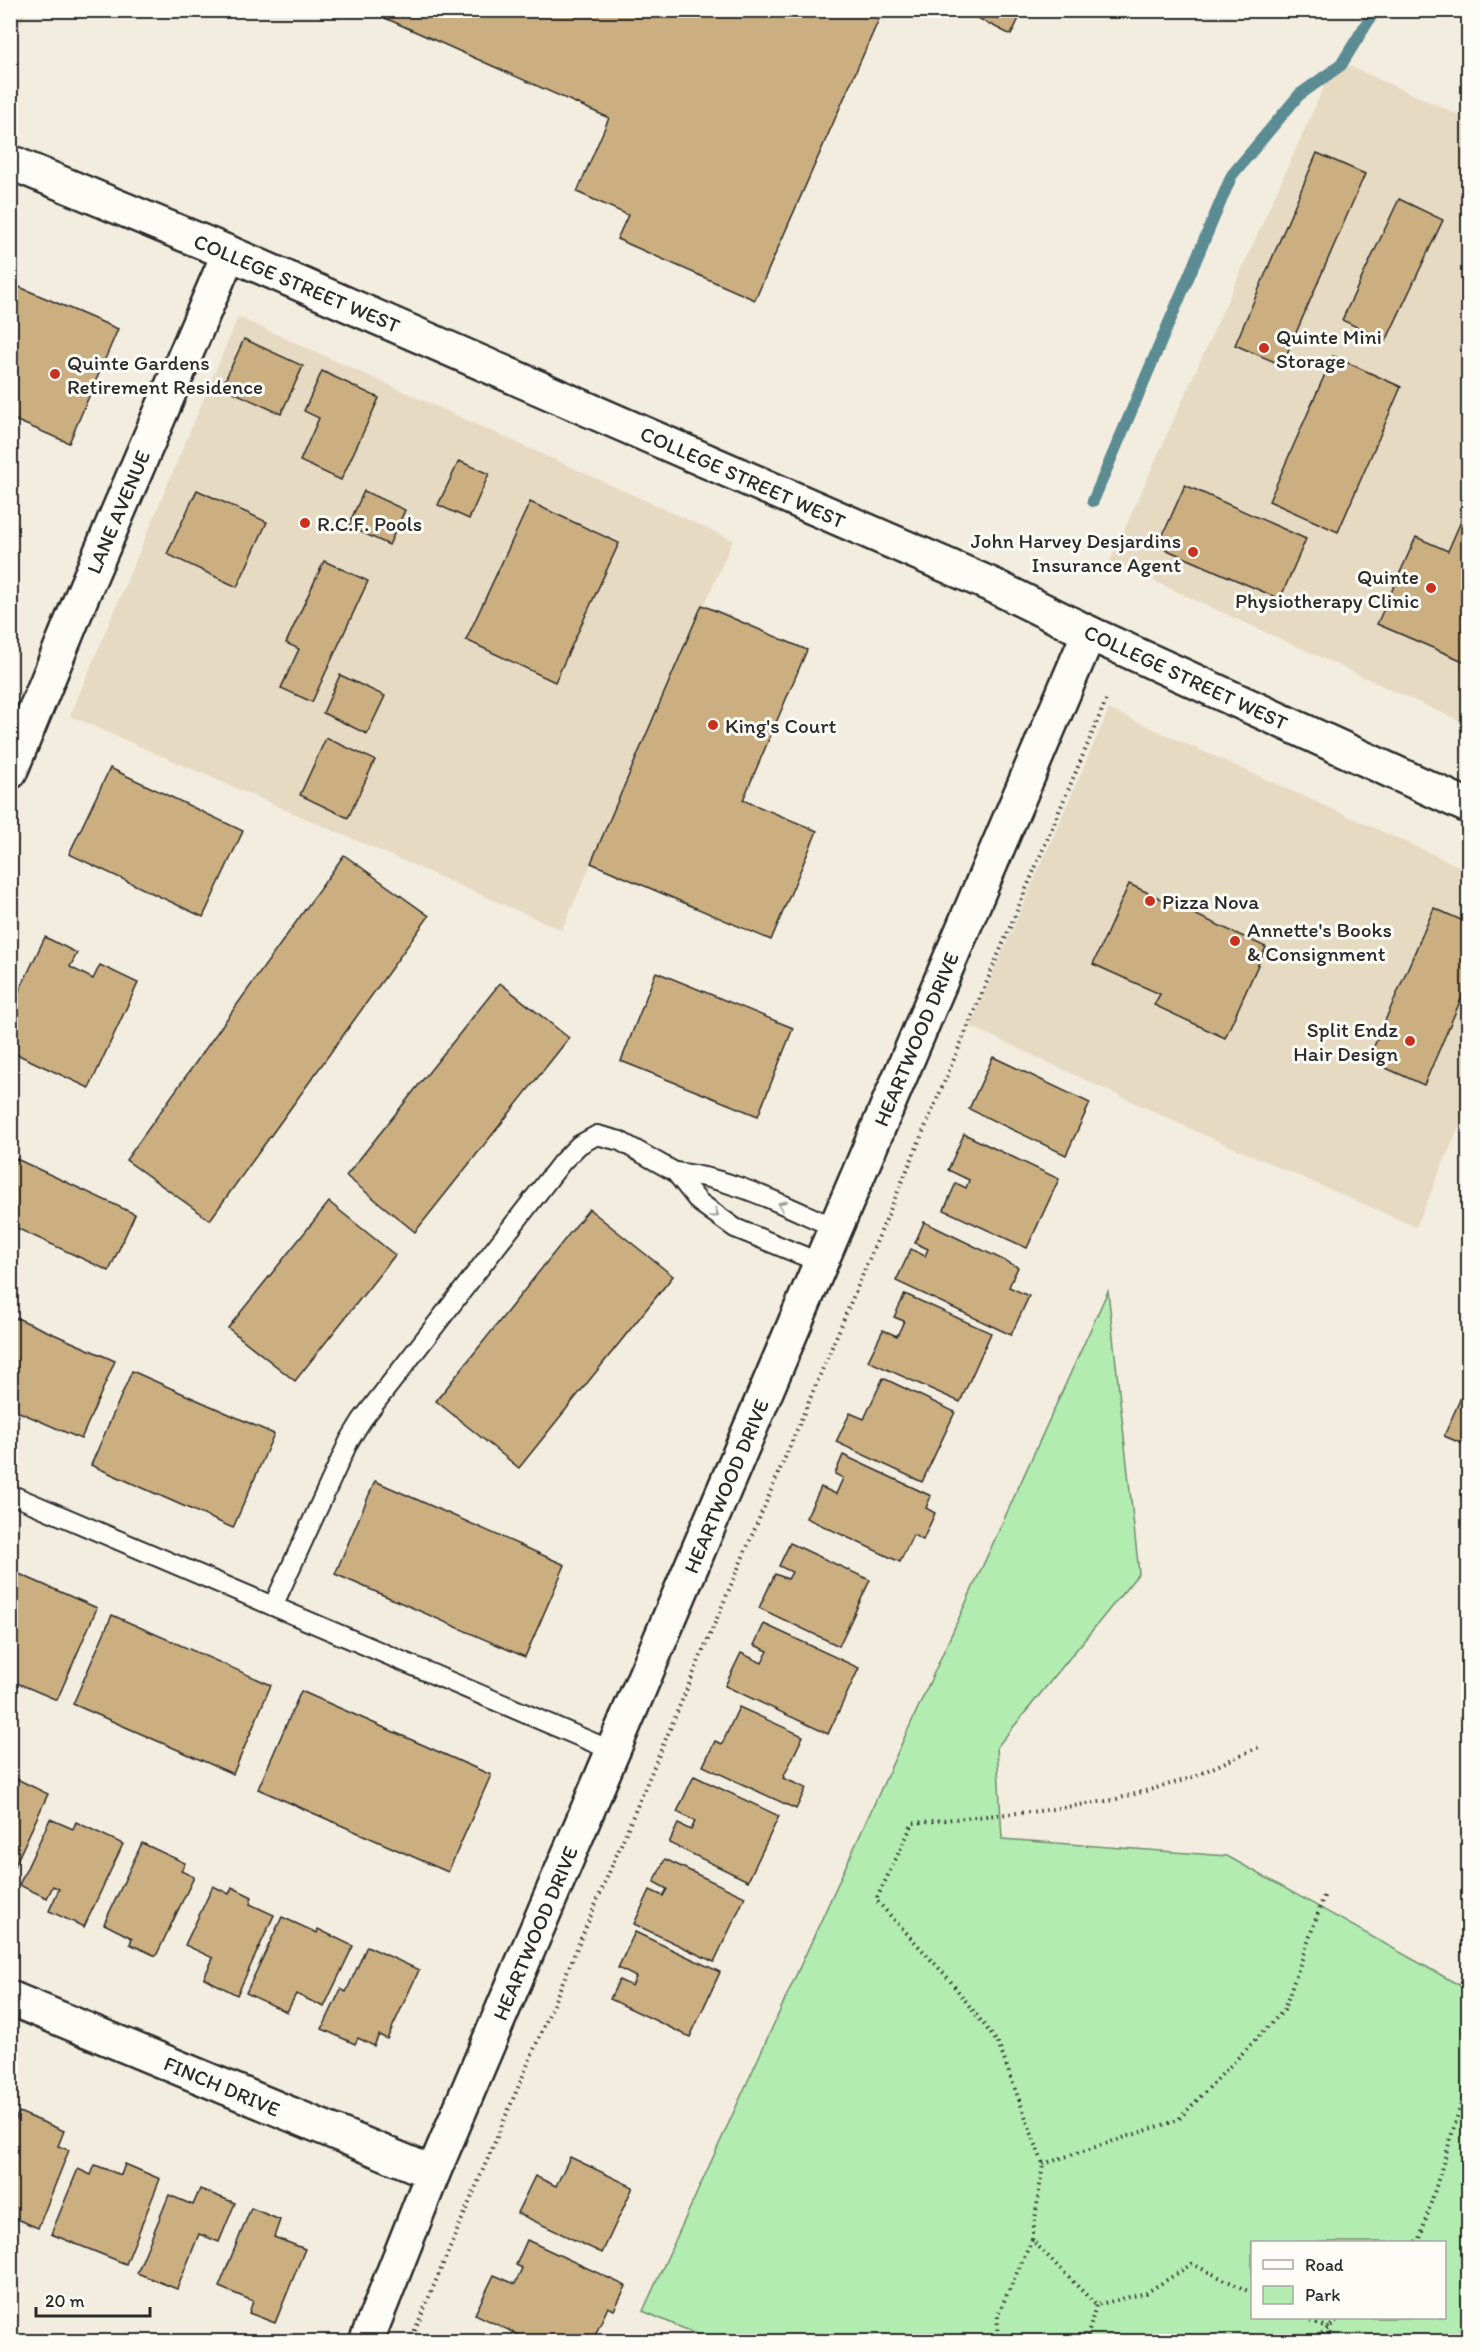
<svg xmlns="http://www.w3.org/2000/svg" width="1479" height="2352" font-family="Itim,sans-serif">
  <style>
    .built { fill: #e7dac3 }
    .green { fill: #b2ecb1; stroke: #6e8c6e; stroke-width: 1.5; fill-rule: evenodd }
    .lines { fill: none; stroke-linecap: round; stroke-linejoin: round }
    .stream { stroke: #5c8c93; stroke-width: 12 }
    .building { fill: #cbaf81; stroke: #2b2b2b; stroke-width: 1.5 }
    .service-casing { stroke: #2b2b2b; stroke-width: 22 }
    .minor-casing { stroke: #2b2b2b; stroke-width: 38 }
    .secondary-casing { stroke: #2b2b2b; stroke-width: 38 }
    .path { stroke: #2b2b2b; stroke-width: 4; stroke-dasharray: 1.5 4.5; stroke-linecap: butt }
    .service { stroke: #fdfcf7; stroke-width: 18 }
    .minor { stroke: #fdfcf7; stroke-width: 33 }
    .secondary { stroke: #fdfcf7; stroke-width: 33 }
    .oneway { stroke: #9e9e9b }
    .poi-dot { fill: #c8321e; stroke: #fdfcf7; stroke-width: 2 }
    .labels { text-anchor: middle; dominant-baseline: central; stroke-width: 6; stroke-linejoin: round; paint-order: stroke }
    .street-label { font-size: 21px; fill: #2b2b2b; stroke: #fdfcf7 }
    .poi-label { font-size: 21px; fill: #2b2b2b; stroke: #fdfcf7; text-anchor: start }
  </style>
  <rect width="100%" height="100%" fill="#f3eddf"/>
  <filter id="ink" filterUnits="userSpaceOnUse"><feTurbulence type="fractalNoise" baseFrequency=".0167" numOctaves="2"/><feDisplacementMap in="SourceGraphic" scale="12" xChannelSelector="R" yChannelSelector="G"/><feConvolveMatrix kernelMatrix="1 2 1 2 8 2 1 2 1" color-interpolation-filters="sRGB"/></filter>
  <g filter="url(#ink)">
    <g class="built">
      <polygon points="11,10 26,11 11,49 10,11"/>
      <polygon points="1336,60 1468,119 1468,725 1110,561"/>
      <polygon points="238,317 733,540 562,930 70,716"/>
      <polygon points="1109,709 1468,870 1468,1106 1416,1227 1193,1130 970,1026"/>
    </g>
    <path class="green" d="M 1108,1291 L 1139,1573 L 997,1747 L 1002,1839 L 1227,1856 L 1468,1990 L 1468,2341 L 712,2341 L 643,2311 ZM 1252,2242 L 1444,2242 L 1444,2318 L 1252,2318 Z"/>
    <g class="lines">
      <polyline class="stream" points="1093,501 1232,175 1299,95 1341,65 1375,10"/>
    </g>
    <g class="building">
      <polygon points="367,10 883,10 755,300 617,239 628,215 577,192 609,118"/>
      <polygon points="962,10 1023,10 1011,35"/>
      <polygon points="1317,153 1365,174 1282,365 1235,345"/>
      <polygon points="1399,199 1443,220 1386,341 1342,320"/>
      <polygon points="10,283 118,329 69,443 10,418"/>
      <polygon points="244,339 303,366 281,414 222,387"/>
      <polygon points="1333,356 1401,387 1338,532 1269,501"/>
      <polygon points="322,371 379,398 341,480 300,461 319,418 304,411"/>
      <polygon points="459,461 489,474 469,519 438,505"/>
      <polygon points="1185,485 1306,539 1280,599 1158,546"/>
      <polygon points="197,490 267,522 237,587 167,554"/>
      <polygon points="364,491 405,510 389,545 348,526"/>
      <polygon points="530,502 619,543 555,682 466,640"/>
      <polygon points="1468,505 1468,663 1377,624 1416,537 1448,551"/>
      <polygon points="324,561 368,581 312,702 281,688 299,649 286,643"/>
      <polygon points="702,605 807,650 743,800 817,831 771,940 591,863"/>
      <polygon points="340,675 385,696 367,734 323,713"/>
      <polygon points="326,738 375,760 348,818 300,795"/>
      <polygon points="110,768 243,831 203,917 69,854"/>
      <polygon points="344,855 429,916 210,1220 126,1160"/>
      <polygon points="1129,884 1266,947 1225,1038 1154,1005 1160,994 1093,964"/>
      <polygon points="1434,908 1468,923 1468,983 1424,1085 1368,1060"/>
      <polygon points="45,937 77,953 70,967 93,979 100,965 138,983 89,1088 10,1051 10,1010"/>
      <polygon points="656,972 793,1028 758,1116 621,1061"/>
      <polygon points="500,983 569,1038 415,1232 346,1176"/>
      <polygon points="993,1057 1090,1103 1066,1155 969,1109"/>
      <polygon points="964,1134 1059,1179 1027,1248 944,1210 956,1183 966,1188 969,1180 948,1170"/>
      <polygon points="10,1156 135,1214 109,1271 10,1225"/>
      <polygon points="329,1202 395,1255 295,1381 228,1328"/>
      <polygon points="589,1209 673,1276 519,1468 436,1401"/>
      <polygon points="924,1222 1018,1267 1009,1287 1029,1296 1011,1335 896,1281 911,1249 925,1256 928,1249 915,1243"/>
      <polygon points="905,1294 991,1333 960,1402 868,1361 883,1330 897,1336 904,1321 894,1317"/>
      <polygon points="10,1315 115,1361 81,1439 10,1408"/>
      <polygon points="132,1371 274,1434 233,1528 91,1465"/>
      <polygon points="883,1378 955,1412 922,1482 836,1442 850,1413 864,1419"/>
      <polygon points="1468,1381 1468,1446 1444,1436"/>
      <polygon points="843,1455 931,1496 926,1508 935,1513 923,1540 913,1535 900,1562 806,1518 821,1487 836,1494 843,1478 835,1474"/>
      <polygon points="375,1481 565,1565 525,1657 335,1574"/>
      <polygon points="790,1543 870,1580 839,1646 759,1608 775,1574 788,1579 792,1572 779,1566"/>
      <polygon points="10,1570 97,1608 57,1700 10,1680"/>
      <polygon points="112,1615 271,1685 233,1774 73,1704"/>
      <polygon points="764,1624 859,1668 828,1734 725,1686 741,1653 762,1663 768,1651 754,1645"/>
      <polygon points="301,1691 491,1775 448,1872 258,1789"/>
      <polygon points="739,1707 803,1736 783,1778 806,1788 796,1809 703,1766 715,1741 722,1744"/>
      <polygon points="694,1776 779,1816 748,1881 669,1843 678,1824 691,1830 695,1821 677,1812"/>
      <polygon points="17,1779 48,1794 14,1867 10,1866 10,1793"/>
      <polygon points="50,1819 73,1829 76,1822 123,1844 84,1927 49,1911 59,1889 53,1886 47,1898 19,1885"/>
      <polygon points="142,1843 185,1863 181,1871 194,1877 156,1956 130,1944 132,1938 104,1924"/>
      <polygon points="665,1859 745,1897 714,1962 634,1924 650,1890 663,1896 667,1889 654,1882"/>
      <polygon points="213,1886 229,1894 232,1887 252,1897 250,1904 274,1915 237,1995 204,1978 213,1958 185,1945"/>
      <polygon points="282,1917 317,1933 318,1929 353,1946 324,2007 296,1994 287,2012 246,1993"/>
      <polygon points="635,1932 720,1972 690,2037 610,1999 619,1980 632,1986 636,1977 618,1968"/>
      <polygon points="367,1946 419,1970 387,2039 379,2035 374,2046 358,2038 355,2044 322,2029 341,1989 346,1992"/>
      <polygon points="19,2112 64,2131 58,2146 69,2150 38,2228 10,2216 10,2132"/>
      <polygon points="570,2157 633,2187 602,2253 517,2213 535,2176 556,2186"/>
      <polygon points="125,2164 160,2179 126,2264 51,2234 78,2169 91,2175 95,2165 121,2175"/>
      <polygon points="200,2189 235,2203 219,2242 199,2234 177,2289 137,2273 169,2195 193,2205"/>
      <polygon points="251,2208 280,2220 274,2237 305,2249 275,2323 249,2313 253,2301 219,2287"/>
      <polygon points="527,2240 626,2286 614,2310 608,2307 592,2342 533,2342 475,2314 494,2275 515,2284 522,2268 516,2265"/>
    </g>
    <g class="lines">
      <defs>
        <g id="service">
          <path d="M 675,1172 C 732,1178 783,1205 836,1228"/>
          <polyline points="10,1494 613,1751"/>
          <polyline points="273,1606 349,1441 362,1420 562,1162 579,1145 597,1135 620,1141 675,1172 699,1202 735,1228 821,1263"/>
        </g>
        <g id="minor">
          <polyline points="10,772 82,596 229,253"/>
          <polyline points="10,1998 433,2173"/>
          <polyline points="366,2342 433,2173 1089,633"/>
        </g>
        <polyline id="secondary" points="10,162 229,253 994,586 1089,633 1468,806"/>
      </defs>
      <use href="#service" class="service-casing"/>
      <use href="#minor" class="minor-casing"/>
      <use href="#secondary" class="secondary-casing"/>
      <g class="path">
        <polyline points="1043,2164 1178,2120 1284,2010 1324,1896"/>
        <polyline points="1416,2242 1420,2239 1468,2081"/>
        <polyline points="1252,2293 1192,2264 1146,2293 1096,2305 1032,2240 1043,2164 998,2043 948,1978 876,1900 913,1823 1039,1811 1113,1800 1188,1779 1261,1746"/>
        <polyline points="1305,2318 1328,2328 1334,2342"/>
        <polyline points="410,2342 1108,696"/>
        <polyline points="997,2342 998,2314 1032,2240"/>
        <polyline points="1086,2342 1096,2305"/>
        <polyline points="1313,2342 1339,2318"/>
      </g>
      <use href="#service" class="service"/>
      <use href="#minor" class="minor"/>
      <use href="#secondary" class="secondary"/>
    </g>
    <defs><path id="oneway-chevron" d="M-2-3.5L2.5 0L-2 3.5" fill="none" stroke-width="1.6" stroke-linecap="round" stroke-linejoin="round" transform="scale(1.5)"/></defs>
    <g class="oneway">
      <use href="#oneway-chevron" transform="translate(782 1205) rotate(-157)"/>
      <use href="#oneway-chevron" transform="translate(715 1214) rotate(35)"/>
    </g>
  </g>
  <g class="poi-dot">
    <circle cx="1264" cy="348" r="6"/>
    <circle cx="55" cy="374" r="6"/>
    <circle cx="305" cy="523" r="6"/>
    <circle cx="1193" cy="552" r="6"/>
    <circle cx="1431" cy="588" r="6"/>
    <circle cx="713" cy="725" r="6"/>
    <circle cx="1150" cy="901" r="6"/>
    <circle cx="1235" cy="941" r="6"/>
    <circle cx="1410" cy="1041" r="6"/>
  </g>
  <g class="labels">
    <g class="street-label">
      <text transform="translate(297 283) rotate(23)">COLLEGE STREET WEST</text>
      <text transform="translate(743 477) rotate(24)">COLLEGE STREET WEST</text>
      <text transform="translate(118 512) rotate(-67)">LANE AVENUE</text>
      <text transform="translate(1186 677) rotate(25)">COLLEGE STREET WEST</text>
      <text transform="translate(916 1039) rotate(-67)">HEARTWOOD DRIVE</text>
      <text transform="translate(726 1486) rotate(-67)">HEARTWOOD DRIVE</text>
      <text transform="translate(535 1933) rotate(-67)">HEARTWOOD DRIVE</text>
      <text transform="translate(222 2086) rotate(23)">FINCH DRIVE</text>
    </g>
    <g class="poi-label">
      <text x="1276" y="336">Quinte Mini<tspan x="1276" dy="24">Storage</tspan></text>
      <text x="67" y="362">Quinte Gardens<tspan x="67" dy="24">Retirement Residence</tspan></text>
      <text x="317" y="523">R.C.F. Pools</text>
      <text x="1181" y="540" text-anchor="end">John Harvey Desjardins<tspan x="1181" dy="24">Insurance Agent</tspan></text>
      <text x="1419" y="576" text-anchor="end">Quinte<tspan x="1419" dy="24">Physiotherapy Clinic</tspan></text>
      <text x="725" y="725">King's Court</text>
      <text x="1162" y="901">Pizza Nova</text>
      <text x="1247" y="929">Annette's Books<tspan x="1247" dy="24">&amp; Consignment</tspan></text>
      <text x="1398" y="1029" text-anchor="end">Split Endz<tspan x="1398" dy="24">Hair Design</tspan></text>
    </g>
  </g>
  <rect width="1479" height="2352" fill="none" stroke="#fdfcf7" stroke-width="36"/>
  <rect x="18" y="18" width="1443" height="2316" fill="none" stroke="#2b2b2b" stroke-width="2" filter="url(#ink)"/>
  <rect x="1251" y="2241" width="195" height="78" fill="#fdfcf7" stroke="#a9a8a5" stroke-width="1.5"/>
  <rect x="1263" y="2260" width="30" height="9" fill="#fdfcf7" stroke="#a9a8a5" stroke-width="1.5"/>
  <text x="1305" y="2271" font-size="18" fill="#2b2b2b">Road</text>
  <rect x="1263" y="2286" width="30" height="18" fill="#b2ecb1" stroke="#a9a8a5" stroke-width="1.5"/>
  <text x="1305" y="2301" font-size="18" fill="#2b2b2b">Park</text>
  <path d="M36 2307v9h114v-9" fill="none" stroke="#2b2b2b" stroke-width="3"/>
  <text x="45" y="2307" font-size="18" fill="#2b2b2b" stroke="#fdfcf7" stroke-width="4.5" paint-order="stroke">20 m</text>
</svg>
